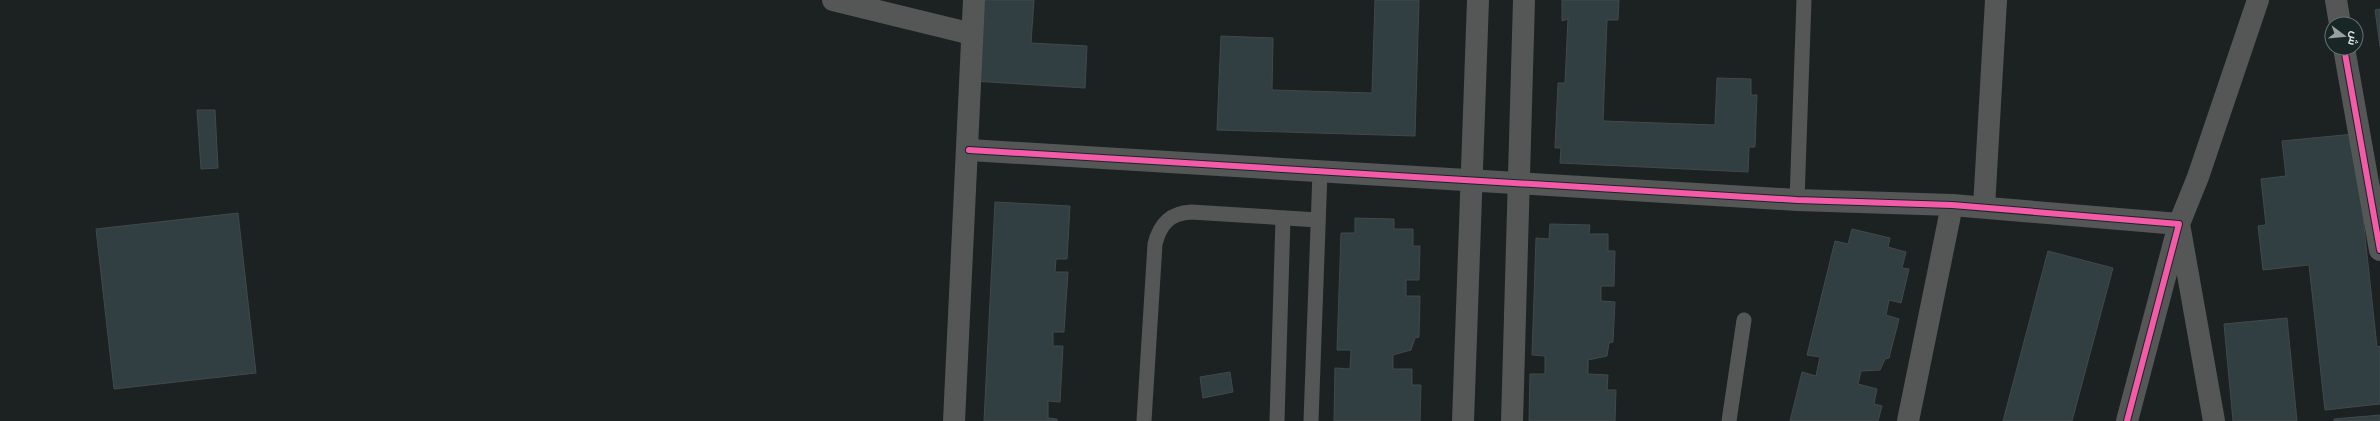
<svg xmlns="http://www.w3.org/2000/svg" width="2380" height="421" font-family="'Archivo Narrow',Cairo,sans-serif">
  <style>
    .building { fill: #323f42; stroke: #43484a }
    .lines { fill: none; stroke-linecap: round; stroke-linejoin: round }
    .lane { stroke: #545756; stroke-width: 15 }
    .street { stroke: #545756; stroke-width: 22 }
    .cycleway-casing { stroke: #182625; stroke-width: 8 }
    .cycleway { stroke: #f35aa7; stroke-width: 6 }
  </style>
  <rect width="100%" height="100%" fill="#1c2222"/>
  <g class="building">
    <polygon points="978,0 1034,0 1031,43 1087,46 1085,88 973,81"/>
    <polygon points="1375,0 1419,0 1415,136 1217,130 1221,36 1273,38 1272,90 1372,93"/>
    <polygon points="1562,0 1619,0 1618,20 1607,20 1603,121 1715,125 1717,78 1751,79 1751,95 1757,95 1755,147 1749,147 1748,172 1560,163 1561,148 1555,148 1558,83 1565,83 1568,19 1562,21"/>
    <polygon points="2380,9 2380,46 2375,10"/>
    <polygon points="197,110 215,110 218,168 201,169"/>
    <polygon points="2354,134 2377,347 2380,346 2380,404 2325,410 2309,265 2263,270 2258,226 2266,225 2261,179 2286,176 2282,141"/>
    <polygon points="995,202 1070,206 1067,259 1056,259 1055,272 1068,272 1064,332 1053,332 1053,346 1063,346 1060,402 1048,401 1048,418 1057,419 1057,421 984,421"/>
    <polygon points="238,213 256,373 114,389 96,229"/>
    <polygon points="1355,218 1394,219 1394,229 1413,229 1413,246 1420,246 1419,280 1406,280 1406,296 1420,296 1419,337 1415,338 1411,350 1393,355 1393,369 1412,369 1412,385 1421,385 1420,421 1334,421 1335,368 1350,369 1351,350 1337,350 1341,233 1355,233"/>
    <polygon points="1550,224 1590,225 1589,234 1608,234 1608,251 1615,251 1614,286 1601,286 1601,301 1615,302 1613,342 1609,343 1607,356 1588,360 1588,374 1608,375 1607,390 1616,390 1615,421 1529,421 1530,374 1545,374 1545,356 1532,355 1536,238 1549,239"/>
    <polygon points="1852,229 1890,238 1888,247 1906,252 1902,268 1909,269 1901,303 1889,300 1886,315 1899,319 1889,358 1885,359 1880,370 1861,371 1858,384 1877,389 1874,404 1882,406 1878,421 1790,421 1802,372 1816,376 1820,357 1807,355 1835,241 1848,244"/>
    <polygon points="2048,251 2113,268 2072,421 2003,421"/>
    <polygon points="2287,318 2297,421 2233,421 2224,324"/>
    <polygon points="1230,372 1233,392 1203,398 1200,377"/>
    <polygon points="2380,415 2380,421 2334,421 2334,419"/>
  </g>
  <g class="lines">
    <g class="lane">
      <polyline points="1797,200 1804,0"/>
      <path d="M 1144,421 L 1155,244 C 1160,224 1170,213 1191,212 L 1318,220"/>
      <polyline points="1277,421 1283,218"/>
      <polyline points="1311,421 1320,172"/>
      <polyline points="1729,421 1744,320"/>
    </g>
    <g class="street">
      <polyline points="833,0 972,34"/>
      <polyline points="2336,0 2340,24"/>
      <polyline points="2344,48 2380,250"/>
      <polyline points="969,150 1797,200 1952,205 2179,224 2127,421"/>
      <polyline points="1984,207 1996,0"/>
      <polyline points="954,421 974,0"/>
      <polyline points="1463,421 1478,0"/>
      <polyline points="1512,421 1524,0"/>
      <polyline points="1908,421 1952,205"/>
      <polyline points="2214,421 2179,224 2198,177 2258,0"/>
    </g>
    <defs>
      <g id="cycleway">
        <polyline points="2344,48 2380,250"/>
        <polyline points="969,150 1797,200 1952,205 2179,224 2127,421"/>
      </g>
    </defs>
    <use href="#cycleway" class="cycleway-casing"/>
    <use href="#cycleway" class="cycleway"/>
  </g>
  <g transform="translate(2344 36) rotate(106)"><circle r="19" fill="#182625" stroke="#667271"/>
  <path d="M0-3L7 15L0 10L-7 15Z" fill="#98a09f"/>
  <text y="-6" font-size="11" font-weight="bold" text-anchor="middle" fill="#dbe4e3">ش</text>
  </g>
</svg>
